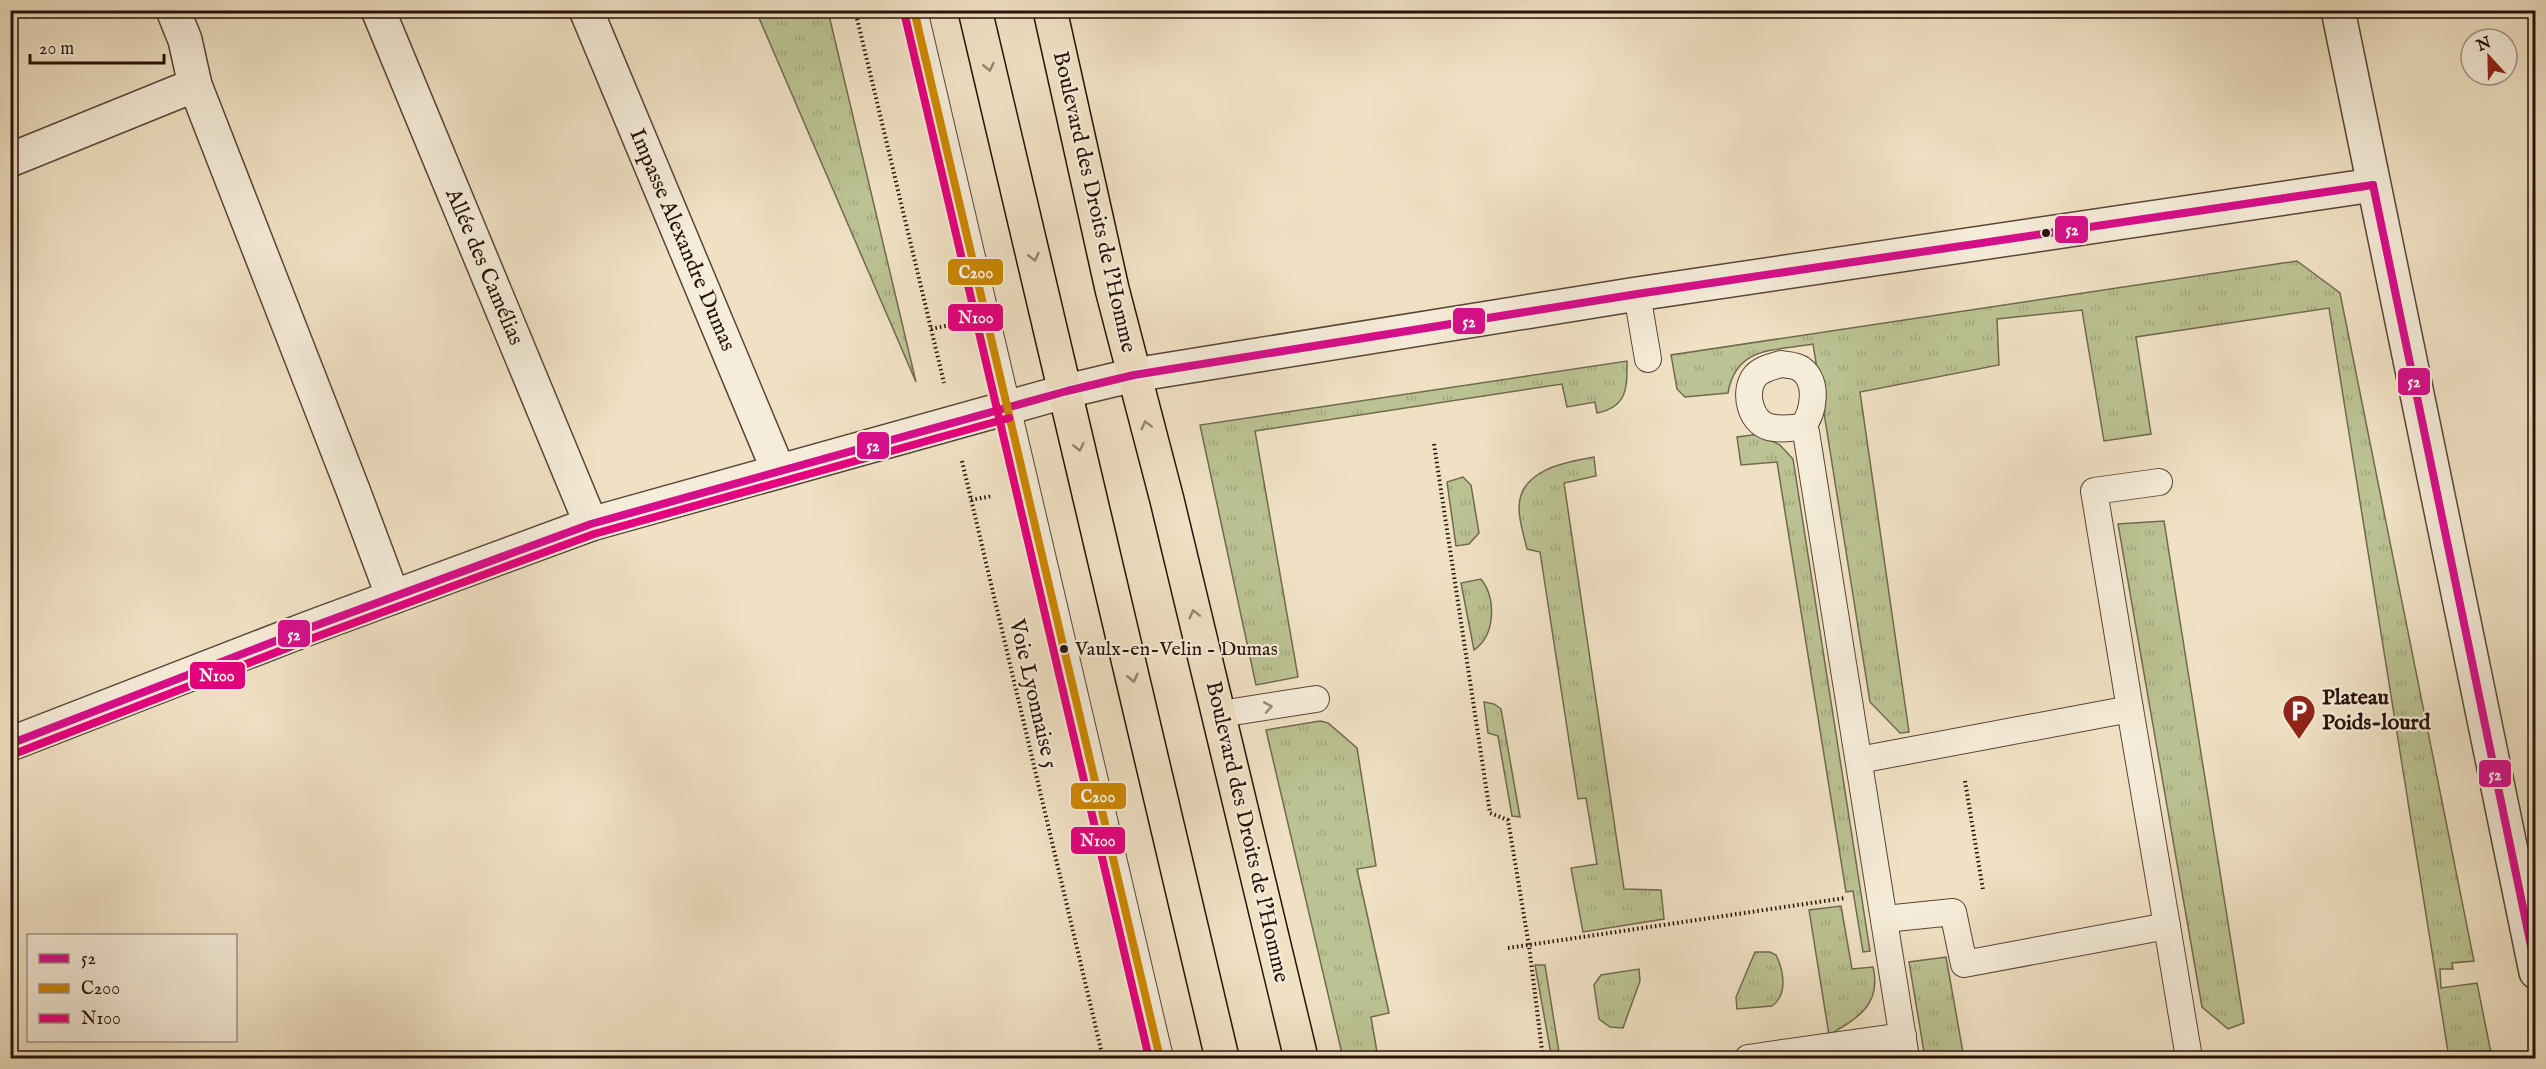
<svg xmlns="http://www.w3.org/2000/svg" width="2546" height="1069" font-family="'IM FELL English',serif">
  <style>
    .grass { fill: url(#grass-tufts); stroke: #716a4d; stroke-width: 1.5 }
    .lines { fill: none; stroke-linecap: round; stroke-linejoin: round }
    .service-casing { stroke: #594536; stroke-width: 28 }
    .minor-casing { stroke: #594536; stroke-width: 36 }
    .tertiary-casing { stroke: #594536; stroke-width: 36 }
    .primary-casing { stroke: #271107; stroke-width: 36 }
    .path { stroke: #271107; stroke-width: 4; stroke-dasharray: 1.5 3; stroke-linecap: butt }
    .service { stroke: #f5ecd9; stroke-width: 26 }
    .minor { stroke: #f5ecd9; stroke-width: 33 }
    .tertiary { stroke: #f5ecd9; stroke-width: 33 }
    .primary { stroke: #f0e1c4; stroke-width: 33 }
    .bus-1-casing { stroke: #f5ecd9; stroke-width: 12 }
    .bus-2-casing { stroke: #f5ecd9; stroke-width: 12 }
    .bus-3-casing { stroke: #f5ecd9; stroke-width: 12 }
    .bus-1 { stroke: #d80d8c; stroke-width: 8 }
    .bus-2 { stroke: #cd8801; stroke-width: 8 }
    .bus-3 { stroke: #e5007d; stroke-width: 8 }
    .oneway { stroke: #96836f }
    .oneway2 { stroke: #98897a }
    .bus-dot { fill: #271107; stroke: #f5ecd9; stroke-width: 2 }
    .labels { text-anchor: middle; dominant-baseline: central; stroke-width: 4.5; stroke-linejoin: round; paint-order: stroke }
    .bus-label { font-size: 20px; fill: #271107; stroke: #f5ecd9; text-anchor: start }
    .street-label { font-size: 22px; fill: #271107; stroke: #f5ecd9 }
    .poi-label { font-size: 22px; font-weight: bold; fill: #271107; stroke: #f5ecd9; text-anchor: start }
    .line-badge { stroke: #f5ecd9; stroke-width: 2 }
    .badge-label { font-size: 16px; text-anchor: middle; font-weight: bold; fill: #fff }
  </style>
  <defs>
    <pattern id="grass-tufts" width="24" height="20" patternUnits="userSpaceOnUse" patternTransform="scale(1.5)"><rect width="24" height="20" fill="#bbc293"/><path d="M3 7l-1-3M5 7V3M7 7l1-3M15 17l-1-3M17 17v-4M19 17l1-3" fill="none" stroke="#a1a67d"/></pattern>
  </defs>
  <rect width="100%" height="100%" fill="#f0e1c4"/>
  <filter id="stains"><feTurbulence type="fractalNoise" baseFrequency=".00333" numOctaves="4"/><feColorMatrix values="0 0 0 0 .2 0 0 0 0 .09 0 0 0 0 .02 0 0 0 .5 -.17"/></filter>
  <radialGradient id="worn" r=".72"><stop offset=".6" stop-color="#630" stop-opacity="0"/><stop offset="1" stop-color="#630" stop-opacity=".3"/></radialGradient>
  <g class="grass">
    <polygon points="756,11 828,11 916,382"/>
    <path d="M 2297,261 L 2340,293 L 2474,961 L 2452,963 L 2453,969 L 2440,969 L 2441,988 L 2477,983 L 2492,1058 L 2449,1058 L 2329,308 L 2136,337 L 2151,434 L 2104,441 L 2082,310 L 1997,319 L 1999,365 L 1860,392 L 1909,732 L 1900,733 L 1870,702 L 1813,344 C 1774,351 1736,346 1728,393 L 1685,397 L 1677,389 L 1671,355 Z"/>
    <path d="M 1627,361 C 1627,387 1628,407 1597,413 L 1595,402 L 1567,407 L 1562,384 L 1255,431 L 1298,677 L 1256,685 L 1200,425 Z"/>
    <polygon points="1760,434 1780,445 1793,459 1870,951 1863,952 1853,891 1846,892 1777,462 1741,465 1737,437"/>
    <path d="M 1594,457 L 1596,476 L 1564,483 L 1624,889 L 1661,890 L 1664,919 L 1583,932 L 1571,868 L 1597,864 L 1586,798 L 1578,799 L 1540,552 L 1527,549 C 1524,536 1519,521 1519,508 C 1519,470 1565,462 1594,457 Z"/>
    <polygon points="1463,477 1471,485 1479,533 1469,544 1456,546 1447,482"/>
    <polygon points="2164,521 2244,1023 2228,1029 2202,1007 2118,524"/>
    <path d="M 1481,579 C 1496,598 1496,635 1474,650 L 1461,583 Z"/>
    <polygon points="1484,702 1494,704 1501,709 1520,817 1512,816 1498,736 1488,733"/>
    <polygon points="1320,721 1328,723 1357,748 1376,866 1357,869 1389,1013 1371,1017 1378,1058 1343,1058 1266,730"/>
    <path d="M 1841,906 L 1852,969 L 1873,967 C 1882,1004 1858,1018 1829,1035 L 1809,910 Z"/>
    <path d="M 1755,952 L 1770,952 L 1776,955 C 1784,972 1788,994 1772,1006 L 1737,1009 L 1736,997 Z"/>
    <polygon points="1946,957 1964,1058 1925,1058 1909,962"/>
    <polygon points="1535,965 1545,965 1559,1052 1551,1054"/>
    <polygon points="1639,969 1640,981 1623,1028 1610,1027 1599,1019 1594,985 1601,975"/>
  </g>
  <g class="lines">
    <defs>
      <g id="service">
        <polyline points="914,10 1160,1058"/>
        <polyline points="1637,294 1648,359"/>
        <path d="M 1781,364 C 1787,365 1796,365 1801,369 C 1819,381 1814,413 1802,427 C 1792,428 1779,430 1769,427 C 1751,422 1744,395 1753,379 C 1759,369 1771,367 1781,364 Z"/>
        <polyline points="1802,427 1806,432 1906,1058"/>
        <polyline points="2130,709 2094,491 2159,482"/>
        <polyline points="1220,714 1316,699"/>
        <polyline points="1859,760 2130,709 2167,926 1964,964 1953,912 1885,919"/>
        <polyline points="2167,926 2189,1058"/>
        <polyline points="1748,1058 1903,1036"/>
      </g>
      <g id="minor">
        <polyline points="173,10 185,40 195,85"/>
        <polyline points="378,10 591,524"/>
        <polyline points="586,10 778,470"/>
        <polyline points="10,160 195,85 353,490 393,597"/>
        <polyline points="10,744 309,628 591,524 1067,391 1134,375 1637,294 2373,185"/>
      </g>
      <polyline id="tertiary" points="2338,10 2536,972"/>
      <g id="primary">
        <polyline points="975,10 1222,1058"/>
        <polyline points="1050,10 1112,289 1167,500 1301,1058"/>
      </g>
    </defs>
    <use href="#service" class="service-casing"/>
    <use href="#minor" class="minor-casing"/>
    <use href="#tertiary" class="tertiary-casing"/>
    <use href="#primary" class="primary-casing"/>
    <g class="path">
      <polyline points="855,10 944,383"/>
      <polyline points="931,329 950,325"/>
      <polyline points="1434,444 1490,813 1508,820 1529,946 1543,1058"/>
      <polyline points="962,461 1103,1058"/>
      <polyline points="971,500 992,496"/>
      <polyline points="1965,781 1983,890"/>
      <polyline points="1508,948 1845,898"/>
    </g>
    <use href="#service" class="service"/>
    <use href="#minor" class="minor"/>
    <use href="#tertiary" class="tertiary"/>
    <use href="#primary" class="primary"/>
    <defs>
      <g id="bus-1">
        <polyline points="2373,185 2536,970"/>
        <polyline points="10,744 309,628 591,524 1067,391 1134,375 1637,294 2373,185"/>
      </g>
      <polyline id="bus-2" points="914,10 1160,1058"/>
      <g id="bus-3">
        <polyline points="904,12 1149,1058"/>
        <polyline points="14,754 313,638 594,534 1009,418"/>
      </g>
    </defs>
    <use href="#bus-1" class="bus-1-casing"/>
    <use href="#bus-2" class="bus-2-casing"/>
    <use href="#bus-3" class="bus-3-casing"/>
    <use href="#bus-1" class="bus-1"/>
    <use href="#bus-2" class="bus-2"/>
    <use href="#bus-3" class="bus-3"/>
  </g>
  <defs><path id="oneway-chevron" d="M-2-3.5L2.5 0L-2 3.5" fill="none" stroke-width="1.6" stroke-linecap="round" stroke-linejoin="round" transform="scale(1.5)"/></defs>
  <g class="oneway">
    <use href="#oneway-chevron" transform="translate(989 67) rotate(77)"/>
    <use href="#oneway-chevron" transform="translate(1034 257) rotate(77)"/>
    <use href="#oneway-chevron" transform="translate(1146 425) rotate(-104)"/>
    <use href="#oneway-chevron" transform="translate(1079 447) rotate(77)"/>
    <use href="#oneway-chevron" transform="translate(1194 614) rotate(-104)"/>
    <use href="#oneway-chevron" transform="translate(1133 678) rotate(77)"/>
  </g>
  <use class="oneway2" href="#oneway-chevron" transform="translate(1268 707) rotate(-10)"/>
  <defs>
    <symbol id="parking-pin" viewBox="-11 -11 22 30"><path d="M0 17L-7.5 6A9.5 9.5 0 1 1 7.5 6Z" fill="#8f2418" stroke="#f5ecd9"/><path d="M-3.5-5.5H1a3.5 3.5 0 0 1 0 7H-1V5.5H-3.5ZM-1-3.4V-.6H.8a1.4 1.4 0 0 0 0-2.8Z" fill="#fff"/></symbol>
  </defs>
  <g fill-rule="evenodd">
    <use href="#parking-pin" x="2280" y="692" width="38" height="52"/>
  </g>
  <g class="bus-dot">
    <circle cx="2046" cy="233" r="5"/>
    <circle cx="1064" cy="649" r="5"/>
  </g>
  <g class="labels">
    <g class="bus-label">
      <text x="1075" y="649">Vaulx-en-Velin - Dumas</text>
    </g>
    <g class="street-label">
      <text transform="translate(1094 202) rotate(77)">Boulevard des Droits de l'Homme</text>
      <text transform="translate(682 240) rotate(67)">Impasse Alexandre Dumas</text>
      <text transform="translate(484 267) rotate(67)">Allée des Camélias</text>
      <text transform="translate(1033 694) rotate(77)">Voie Lyonnaise 5</text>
      <text transform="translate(1247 832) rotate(77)">Boulevard des Droits de l'Homme</text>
    </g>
    <g class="poi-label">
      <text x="2322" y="698">Plateau<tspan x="2322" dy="25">Poids-lourd</tspan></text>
    </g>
  </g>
  <g class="line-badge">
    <rect x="2054" y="215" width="35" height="29" rx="6" fill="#d80d8c"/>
    <rect x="947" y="258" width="57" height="28" rx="6" fill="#cd8801"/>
    <rect x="947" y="303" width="57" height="29" rx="6" fill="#e5007d"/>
    <rect x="1452" y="307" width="34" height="28" rx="6" fill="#d80d8c"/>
    <rect x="2397" y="367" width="34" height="29" rx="6" fill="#d80d8c"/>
    <rect x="856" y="431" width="34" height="29" rx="6" fill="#d80d8c"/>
    <rect x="277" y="619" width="34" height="29" rx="6" fill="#d80d8c"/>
    <rect x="189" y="661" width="57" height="29" rx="6" fill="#e5007d"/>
    <rect x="2478" y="759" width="34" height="29" rx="6" fill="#d80d8c"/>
    <rect x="1070" y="782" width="57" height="28" rx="6" fill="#cd8801"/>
    <rect x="1070" y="826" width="56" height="29" rx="6" fill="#e5007d"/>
  </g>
  <g class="badge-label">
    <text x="2072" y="235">52</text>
    <text x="976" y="278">C200</text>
    <text x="976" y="323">N100</text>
    <text x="1469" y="327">52</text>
    <text x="2414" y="387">52</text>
    <text x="873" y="451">52</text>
    <text x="294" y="640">52</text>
    <text x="217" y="681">N100</text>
    <text x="2495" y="780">52</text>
    <text x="1098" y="802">C200</text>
    <text x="1098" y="846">N100</text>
  </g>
  <rect width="2546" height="1069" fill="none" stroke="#f0e1c4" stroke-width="36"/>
  <rect x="12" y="12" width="2522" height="1045" fill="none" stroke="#271107" stroke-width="3"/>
  <rect x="18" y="18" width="2510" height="1033" fill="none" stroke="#271107" stroke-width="1.5"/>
  <rect x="27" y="934" width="210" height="108" fill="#f5ecd9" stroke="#a39485" stroke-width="1.5"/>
  <rect x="39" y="954" width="30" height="9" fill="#d80d8c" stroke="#a39485" stroke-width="1.5"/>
  <text x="81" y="964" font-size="18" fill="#271107">52</text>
  <rect x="39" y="984" width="30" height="9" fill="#cd8801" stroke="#a39485" stroke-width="1.5"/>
  <text x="81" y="994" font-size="18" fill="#271107">C200</text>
  <rect x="39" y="1014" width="30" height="9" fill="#e5007d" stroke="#a39485" stroke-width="1.5"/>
  <text x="81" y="1024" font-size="18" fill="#271107">N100</text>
  <g transform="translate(2489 57) rotate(338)"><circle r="28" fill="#f5ecd9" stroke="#a39485" stroke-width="1.5"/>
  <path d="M0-4.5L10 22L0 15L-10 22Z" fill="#8f2418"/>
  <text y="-9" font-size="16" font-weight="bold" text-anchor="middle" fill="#271107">N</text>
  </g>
  <path d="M30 54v9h134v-9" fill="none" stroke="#271107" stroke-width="3"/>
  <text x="39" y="54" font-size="18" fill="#271107" stroke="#f5ecd9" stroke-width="4.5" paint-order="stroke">20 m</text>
  <rect width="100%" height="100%" filter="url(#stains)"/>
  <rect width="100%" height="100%" fill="url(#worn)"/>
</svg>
